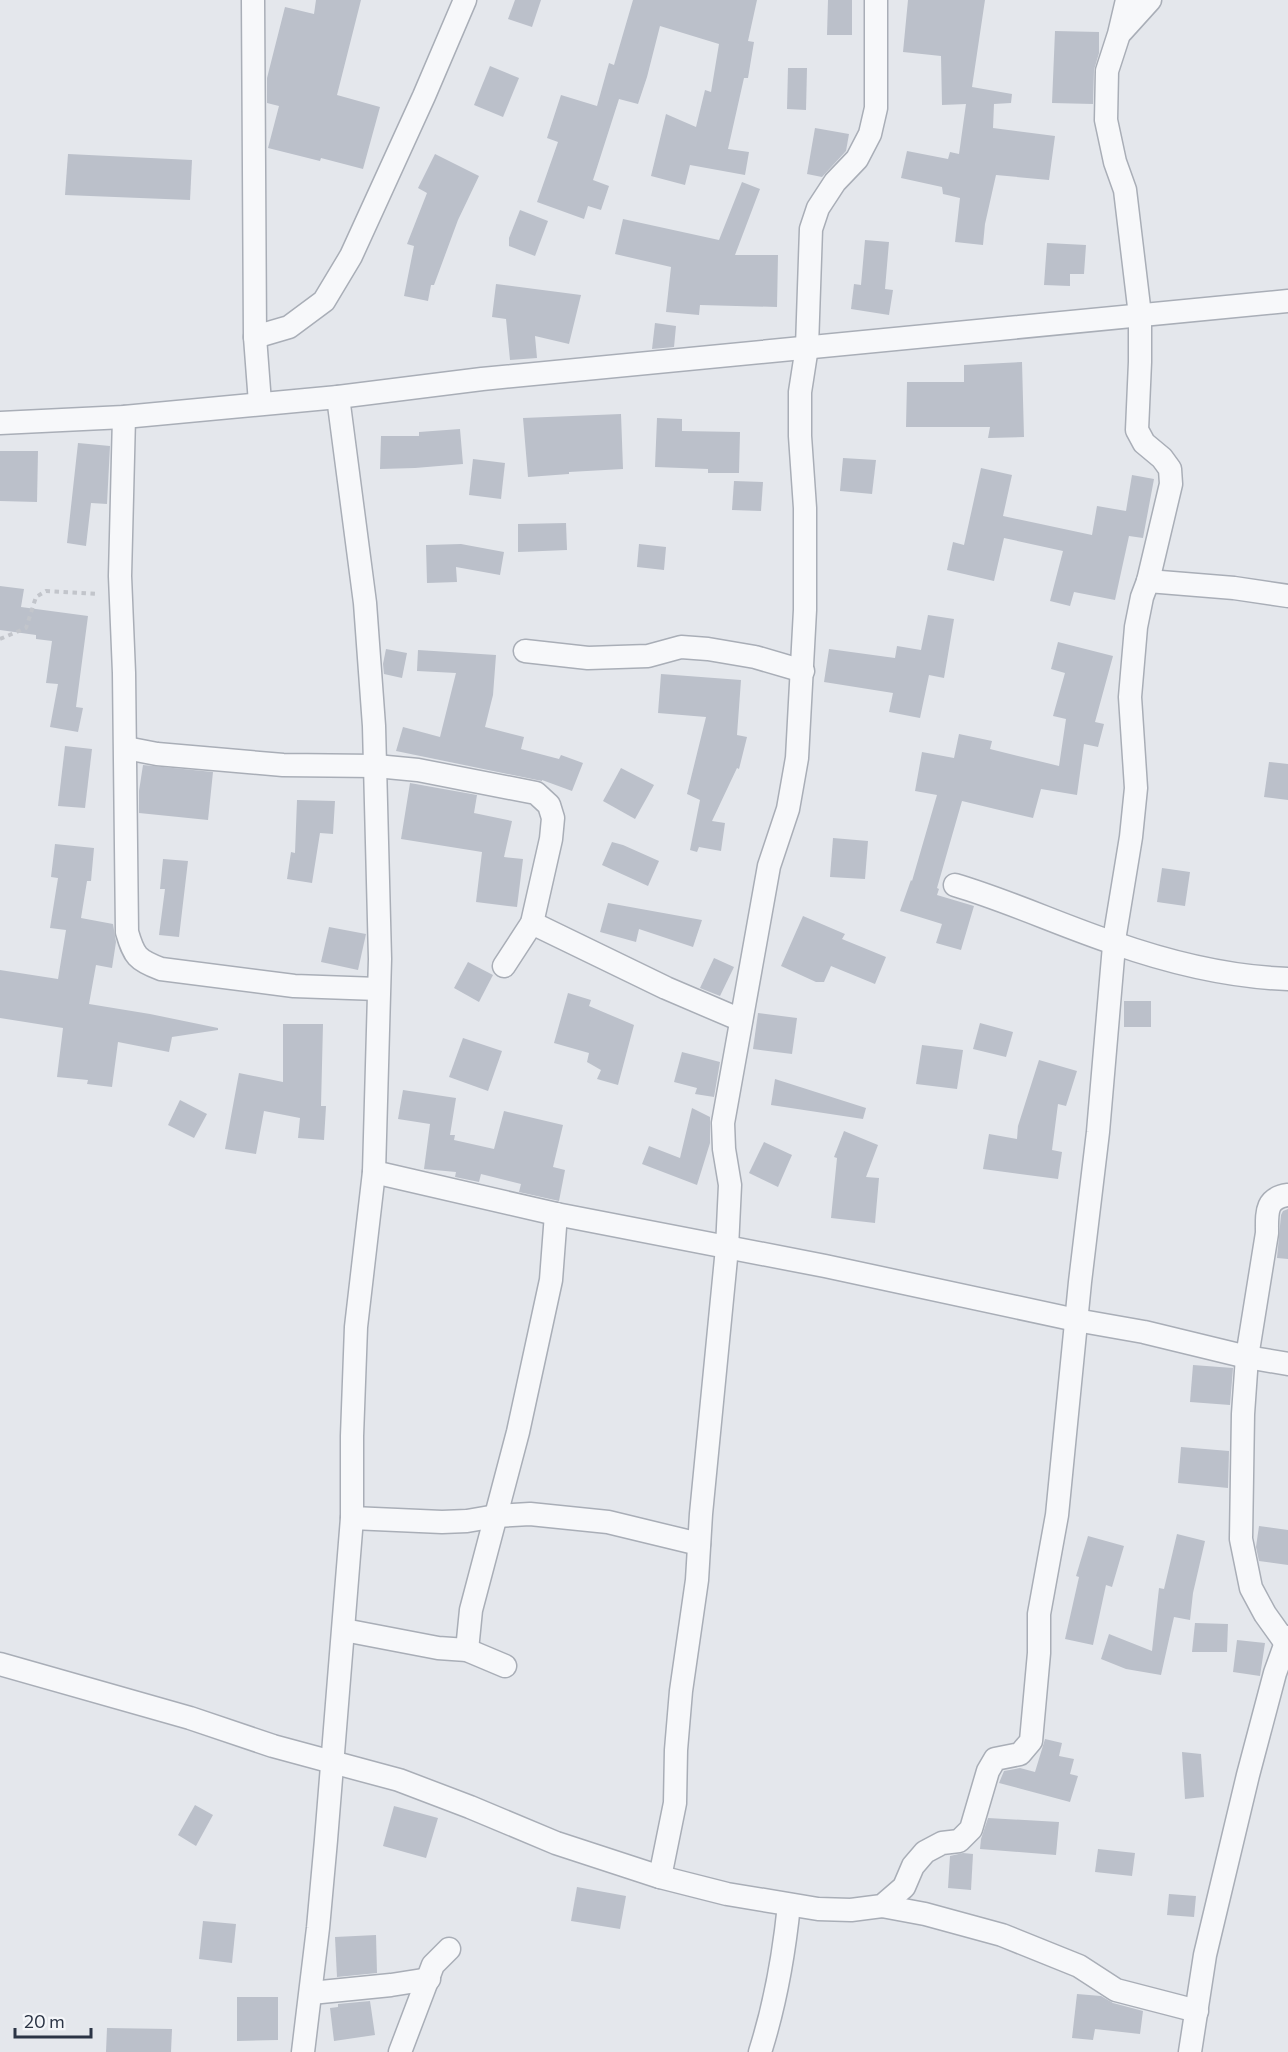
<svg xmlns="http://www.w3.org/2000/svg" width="1288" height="2052" font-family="Commissioner,sans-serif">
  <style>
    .building { fill: #bbc0ca }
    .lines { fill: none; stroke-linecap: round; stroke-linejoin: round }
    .street-casing { stroke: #a9aeb7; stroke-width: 25 }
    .path { stroke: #c2c5cb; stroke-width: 4; stroke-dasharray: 4.5 4.5; stroke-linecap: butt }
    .street { stroke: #f7f8fa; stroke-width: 22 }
  </style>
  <rect width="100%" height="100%" fill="#e4e7ec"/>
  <g class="building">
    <polygon points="316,0 361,0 337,95 380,107 363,169 321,158 320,161 268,148 279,106 267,103 267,78 285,7 314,14"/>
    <polygon points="515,0 541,0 532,27 508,19"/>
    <polygon points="633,0 757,0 748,41 754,42 748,78 744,78 728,149 749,152 745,175 690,165 685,185 651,176 666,114 696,127 705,90 711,92 719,44 660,26 647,77 638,104 619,99 593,180 609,186 601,210 588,206 584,219 537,202 558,142 547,138 561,95 597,106 609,63 614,65"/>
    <polygon points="828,0 852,0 852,35 827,35"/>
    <polygon points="908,0 985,0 972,87 1012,94 1011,103 994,104 993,128 1055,136 1049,180 996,175 985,224 983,245 955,242 960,198 943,194 942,187 901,178 907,151 948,159 950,152 959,154 966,104 942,105 941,56 903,52"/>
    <polygon points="1055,31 1099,32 1099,53 1094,70 1093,104 1052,103"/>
    <polygon points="490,66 519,78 503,117 474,105"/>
    <polygon points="788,68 807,68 806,110 787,109"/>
    <polygon points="815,128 849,134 846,151 822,177 807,174"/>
    <polygon points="68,154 192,160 190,200 65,195"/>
    <polygon points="435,154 479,176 458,220 434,285 431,285 428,301 404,296 414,246 407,244 427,193 418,188"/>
    <polygon points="742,182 760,189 735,255 778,255 777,307 700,305 699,315 666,312 671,267 615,254 623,219 719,240"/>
    <polygon points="520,210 548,221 535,256 509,246 509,238"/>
    <polygon points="865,240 889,242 885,289 893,290 889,315 851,309 854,284 861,285"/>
    <polygon points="1047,243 1086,245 1084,274 1070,274 1070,286 1044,285"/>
    <polygon points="496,284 581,295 569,344 535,336 537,358 510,360 506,319 492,317"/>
    <polygon points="655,323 676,326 674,347 652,349"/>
    <polygon points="1022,362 1024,437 988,438 990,427 906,427 907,382 964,382 964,365"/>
    <polygon points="621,414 623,469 569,472 569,474 528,477 523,418"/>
    <polygon points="657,418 682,419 682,431 740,432 739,473 708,473 708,469 655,467"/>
    <polygon points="460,429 463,464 415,468 380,469 381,436 419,436 419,432"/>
    <polygon points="78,443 110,446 107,504 91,503 86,546 67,543"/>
    <polygon points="0,451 38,451 37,502 0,501"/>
    <polygon points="843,458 876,460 872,494 840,491"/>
    <polygon points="473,459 505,463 501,499 469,495"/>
    <polygon points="981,468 1012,475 1003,516 1092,535 1097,506 1126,511 1132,475 1154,479 1143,538 1129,536 1115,600 1074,592 1070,606 1050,601 1063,551 1004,538 994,581 947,570 953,542 964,545"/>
    <polygon points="734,481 763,482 761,511 732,510"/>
    <polygon points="566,523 567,550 518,552 518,524"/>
    <polygon points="461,544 504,552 500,575 456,567 457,582 427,583 426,545"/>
    <polygon points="639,544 666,547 664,570 637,567"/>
    <polygon points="0,586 24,589 21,607 88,616 76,707 83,708 78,732 50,727 58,684 46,683 52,641 36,639 36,635 0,630"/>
    <polygon points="928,615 954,619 944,678 929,675 920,718 889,712 893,693 824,682 829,649 895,658 897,646 921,650"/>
    <polygon points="1058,642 1113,656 1095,722 1104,724 1098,747 1084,744 1077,795 1041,789 1033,818 962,801 937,888 939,889 937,895 974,906 961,950 936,943 942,924 900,911 911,880 912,881 937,795 915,791 922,752 954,758 959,734 992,741 990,749 1059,766 1066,719 1053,716 1065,673 1051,669"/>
    <polygon points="386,649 407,653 402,678 384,674 383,664"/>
    <polygon points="418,650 496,655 493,695 485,727 524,737 521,749 559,759 561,755 583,763 572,791 542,780 542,781 396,751 403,727 440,737 456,673 417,671"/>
    <polygon points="661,674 741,680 737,735 747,737 739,769 737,768 712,821 725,823 721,851 699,847 697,852 690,850 700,800 687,794 706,717 658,713"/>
    <polygon points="65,746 92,749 85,808 58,806"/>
    <polygon points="1269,762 1288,764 1288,800 1264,797"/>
    <polygon points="143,765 213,772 208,820 139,813 139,791"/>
    <polygon points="621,768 654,785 635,819 603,801"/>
    <polygon points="410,783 477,795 474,813 512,821 504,857 523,859 517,907 476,902 482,852 401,839"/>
    <polygon points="297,800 335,801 333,834 320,833 312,883 287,879 291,852 295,853"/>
    <polygon points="833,838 868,841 865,879 830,877"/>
    <polygon points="612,842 623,845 659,861 648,886 602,865"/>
    <polygon points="55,844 94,848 91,881 87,881 81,918 113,924 116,942 112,968 96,965 89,1004 150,1014 218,1028 218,1030 172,1037 169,1052 118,1042 112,1087 87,1084 88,1080 57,1077 63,1028 0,1018 0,970 58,979 66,930 50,928 58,878 51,877"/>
    <polygon points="163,859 188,861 179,937 159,935 165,889 160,889"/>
    <polygon points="1162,868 1190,872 1185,906 1157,902"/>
    <polygon points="608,903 702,920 693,947 639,929 636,942 600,932"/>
    <polygon points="803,916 845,934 842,939 886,957 875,984 831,966 824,982 816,982 781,966"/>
    <polygon points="329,927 366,934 358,970 321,962"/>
    <polygon points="714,958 734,967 720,996 700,988"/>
    <polygon points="468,962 493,975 479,1002 454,988"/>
    <polygon points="568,993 591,1000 589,1006 634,1025 618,1085 597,1079 601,1070 587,1062 589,1053 554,1043"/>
    <rect x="1124" y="1001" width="27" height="26"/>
    <polygon points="758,1013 797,1018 792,1054 753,1049"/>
    <polygon points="980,1023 1013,1032 1006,1057 973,1049"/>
    <polygon points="283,1024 323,1024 321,1106 326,1106 324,1140 298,1138 300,1118 264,1111 256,1154 225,1149 239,1073 283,1082"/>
    <polygon points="463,1038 502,1051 488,1091 449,1077"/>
    <polygon points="922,1045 963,1050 957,1089 916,1084"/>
    <polygon points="682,1052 720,1062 714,1097 695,1094 697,1088 674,1082"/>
    <polygon points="1039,1060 1077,1071 1066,1106 1058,1104 1052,1150 1062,1152 1058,1179 983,1169 989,1134 1017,1139 1018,1126"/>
    <polygon points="775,1079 866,1108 863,1119 771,1105"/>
    <polygon points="403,1090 456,1098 450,1135 455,1135 454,1140 494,1149 504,1111 563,1125 553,1167 565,1170 559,1201 519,1192 521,1184 481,1174 479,1182 455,1177 456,1172 424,1169 430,1124 398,1119"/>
    <polygon points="180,1100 207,1114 194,1138 168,1125"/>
    <polygon points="692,1108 710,1117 710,1143 697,1185 642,1164 649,1146 680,1158"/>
    <polygon points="844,1131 878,1145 866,1177 879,1178 875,1223 831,1218 837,1158 834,1157"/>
    <polygon points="764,1142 792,1155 778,1187 749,1173"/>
    <polygon points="1288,1209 1288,1259 1277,1258 1281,1215 1283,1211"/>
    <polygon points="1193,1365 1233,1368 1230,1405 1190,1402"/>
    <polygon points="1181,1447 1229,1451 1228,1488 1178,1483"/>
    <polygon points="1259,1526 1288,1530 1288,1565 1259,1561 1256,1547"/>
    <polygon points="1177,1534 1205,1541 1193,1593 1190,1620 1174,1617 1161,1675 1126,1669 1101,1659 1109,1634 1152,1651 1159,1588 1164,1589"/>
    <polygon points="1088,1536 1124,1546 1112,1587 1106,1585 1093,1645 1065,1639 1079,1577 1076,1576"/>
    <polygon points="1195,1623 1228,1624 1227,1652 1192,1652"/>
    <polygon points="1237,1640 1265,1643 1260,1676 1233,1672"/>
    <polygon points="1045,1739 1062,1743 1059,1756 1074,1759 1070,1774 1078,1776 1070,1802 999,1783 1004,1771 1020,1768 1035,1772"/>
    <polygon points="1182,1752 1201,1754 1204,1797 1185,1799"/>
    <polygon points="195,1805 213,1815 196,1846 178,1835"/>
    <polygon points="394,1806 438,1818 426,1858 383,1846"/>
    <polygon points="988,1818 1059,1822 1056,1855 980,1849 981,1839"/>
    <polygon points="1098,1849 1135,1853 1132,1876 1095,1872"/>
    <polygon points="963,1853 973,1854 971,1890 948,1888 950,1856"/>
    <polygon points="577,1887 626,1896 620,1929 571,1921"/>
    <polygon points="1169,1894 1196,1896 1194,1917 1167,1915"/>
    <polygon points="203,1921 236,1924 232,1963 199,1959"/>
    <polygon points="376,1935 377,1973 337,1977 335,1937"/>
    <polygon points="1077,1994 1101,1996 1113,2003 1143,2011 1140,2034 1095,2029 1093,2040 1072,2038"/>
    <polygon points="237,1997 278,1997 278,2040 237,2041"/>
    <polygon points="370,2001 375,2035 334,2041 330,2008 338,2007 338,2004"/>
    <polygon points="107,2028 172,2029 171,2052 106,2052"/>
  </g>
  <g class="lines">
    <defs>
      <g id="street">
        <polyline points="253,0 255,337 260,403"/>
        <polyline points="1122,31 1150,0"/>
        <polyline points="255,337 289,327 324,301 351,256 424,96 465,0"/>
        <path d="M 124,417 L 120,576 L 124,673 L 127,932 C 134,956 137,960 161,969 L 294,986 L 378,989"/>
        <polyline points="0,423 124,417 338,397 482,379 1288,301"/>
        <polyline points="1148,581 1234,588 1288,596"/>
        <polyline points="525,651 588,658 648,656 681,647 708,649 755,657 803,671"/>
        <polyline points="126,748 157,754 283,765 376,766 418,770 536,793 549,805 553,818 551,839 532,923 504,966"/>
        <path d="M 955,885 C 1009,901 1060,925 1114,943 C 1168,962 1231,977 1288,979"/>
        <polyline points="532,923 666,988 741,1020"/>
        <polyline points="374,1172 556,1214 825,1266 1076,1320 1144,1332 1247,1357 1288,1364"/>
        <polyline points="352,1518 442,1522 467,1521 496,1516 530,1514 608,1522 699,1544"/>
        <polyline points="344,1630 438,1648 467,1650 505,1666"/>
        <path d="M 1285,1642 L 1265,1614 L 1251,1588 L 1241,1539 L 1243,1414 L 1247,1357 L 1267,1233 C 1267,1213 1265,1198 1288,1195"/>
        <polyline points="467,1650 471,1610 518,1432 551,1280 556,1214"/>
        <polyline points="0,1664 190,1718 273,1746 399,1780 470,1807 556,1843 660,1877 727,1894 818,1909 851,1910 882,1906 904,1887 913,1866 925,1852 942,1843 959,1841 971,1829 988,1771 995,1759 1020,1754 1031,1741 1039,1653 1039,1614 1057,1515 1080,1282 1098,1132 1115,934 1131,837 1136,788 1130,697 1136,627 1142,597 1148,581 1171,484 1170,469 1162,458 1144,443 1137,430 1140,362 1140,315 1125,190 1115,162 1106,120 1107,71 1119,34 1127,0"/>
        <polyline points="660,1877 675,1803 676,1750 681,1691 697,1580 701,1514 727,1248 730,1185 724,1149 723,1123 769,866 788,809 797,758 805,610 805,508 800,436 800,392 807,347 811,229 818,208 835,182 857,159 870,134 876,108 876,0"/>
        <polyline points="882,1906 925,1914 1002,1935 1079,1966 1116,1990 1197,2011"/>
        <polyline points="311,1993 391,1985 429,1979"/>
        <polyline points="303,2052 318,1928 326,1840 352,1518 352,1436 356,1327 374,1172 380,959 374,726 365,603 338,397"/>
        <polyline points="400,2052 433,1965 449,1949"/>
        <path d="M 760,2052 C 775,2005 784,1954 789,1905"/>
        <polyline points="1190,2052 1205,1955 1248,1775 1275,1673 1288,1637"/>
      </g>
    </defs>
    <use href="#street" class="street-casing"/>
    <polyline class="path" points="0,639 26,628 36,597 46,591 99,594"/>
    <use href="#street" class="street"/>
  </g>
  <path d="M15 2028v9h76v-9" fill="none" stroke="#2b3445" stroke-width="3"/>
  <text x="24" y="2028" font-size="18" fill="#2b3445" stroke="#f4f6f9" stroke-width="4.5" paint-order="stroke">20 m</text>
</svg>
